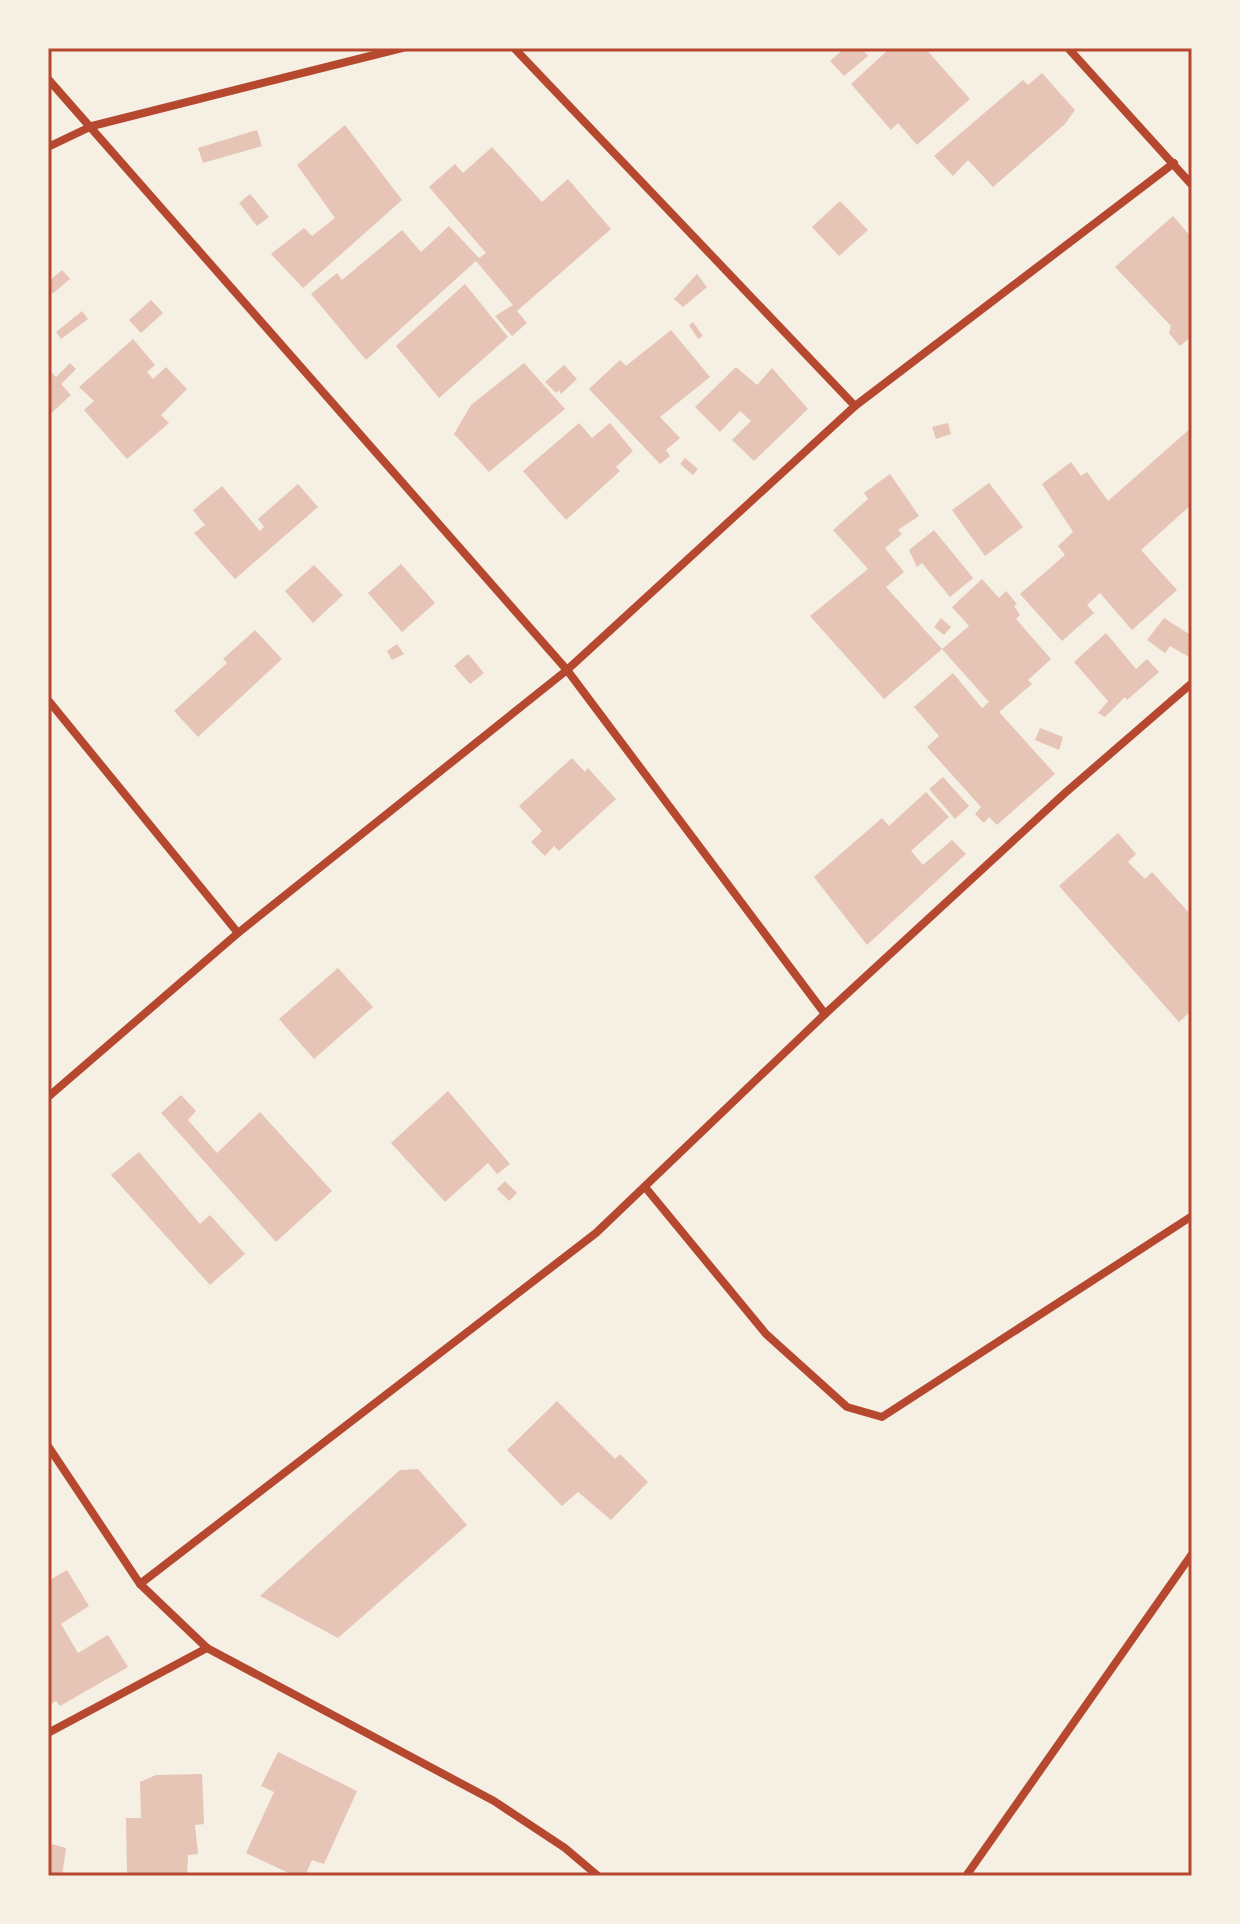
<svg xmlns="http://www.w3.org/2000/svg" width="1240" height="1924" font-family="Figtree,sans-serif">
  <style>
    .building { fill: #e6c5b7 }
    .lines { fill: none; stroke-linecap: round; stroke-linejoin: round }
    .minor { stroke: #b5482f; stroke-width: 8 }
    .neatline { fill: none; stroke: #b5482f; stroke-width: 3 }
  </style>
  <rect width="100%" height="100%" fill="#f6efe4"/>
  <g class="building">
    <polygon points="845,48 861,48 868,56 844,76 830,61"/>
    <polygon points="890,48 925,48 970,99 917,145 898,123 891,130 851,84"/>
    <polygon points="1042,73 1075,110 1065,124 993,187 968,160 953,176 934,156 1023,80 1028,85"/>
    <polygon points="345,125 402,200 303,288 271,254 304,228 312,236 335,218 297,165"/>
    <polygon points="257,130 262,146 203,163 198,148"/>
    <polygon points="492,147 542,202 568,179 611,229 517,311 527,323 512,336 495,316 513,305 476,261 366,360 311,294 337,273 342,280 402,230 421,252 449,226 479,258 486,253 429,187 455,164 463,173"/>
    <polygon points="250,194 269,217 257,226 239,203"/>
    <polygon points="840,201 868,230 839,256 812,227"/>
    <polygon points="1173,216 1192,238 1192,336 1180,346 1169,333 1171,326 1115,267"/>
    <polygon points="62,270 70,279 52,294 48,282"/>
    <polygon points="697,274 707,287 683,307 674,299"/>
    <polygon points="465,284 508,337 439,398 396,346"/>
    <polygon points="151,300 163,313 141,333 129,320"/>
    <polygon points="82,311 88,319 61,339 56,332"/>
    <polygon points="693,322 703,336 698,339 689,325"/>
    <polygon points="671,330 710,377 660,417 680,438 666,450 670,456 660,464 589,389 620,360 626,366"/>
    <polygon points="133,339 155,365 147,372 153,379 166,367 187,389 161,415 169,423 127,459 84,410 94,401 79,387"/>
    <polygon points="70,363 76,369 61,384 71,395 48,416 48,369 56,377"/>
    <polygon points="524,363 565,409 489,472 454,434 471,405"/>
    <polygon points="564,365 577,379 561,394 559,390 556,393 545,382"/>
    <polygon points="736,367 757,385 772,368 808,409 754,461 732,440 751,421 740,411 720,432 695,407"/>
    <polygon points="579,423 592,438 610,423 633,451 616,467 620,471 566,520 523,471"/>
    <polygon points="948,423 951,434 936,439 932,427"/>
    <polygon points="1192,427 1192,504 1141,550 1177,590 1132,630 1100,593 1087,605 1094,613 1062,641 1020,594 1065,555 1058,546 1073,532 1042,484 1071,462 1081,476 1087,472 1108,501"/>
    <polygon points="685,458 698,469 693,475 680,464"/>
    <polygon points="890,474 919,516 898,530 902,534 885,548 904,572 886,587 942,649 884,699 810,616 868,569 833,530 868,499 864,493"/>
    <polygon points="989,483 1023,527 985,556 952,510"/>
    <polygon points="298,484 318,507 235,579 194,533 205,525 193,510 222,486 260,531 264,527 258,519"/>
    <polygon points="934,530 973,578 950,597 922,563 917,567 909,550"/>
    <polygon points="401,564 435,603 402,632 368,593"/>
    <polygon points="314,565 343,595 313,623 285,591"/>
    <polygon points="982,579 999,598 1006,591 1017,604 1014,606 1020,615 1016,619 1051,659 1028,680 1032,684 999,712 1055,774 997,825 989,817 984,823 975,814 981,807 927,747 939,736 914,707 953,673 982,708 989,702 942,649 969,626 952,607"/>
    <polygon points="941,618 951,627 944,635 934,627"/>
    <polygon points="1164,618 1192,636 1189,657 1170,646 1165,653 1147,640"/>
    <polygon points="255,630 282,659 198,737 174,711 227,663 223,659"/>
    <polygon points="1106,633 1136,669 1147,659 1159,672 1127,700 1125,697 1105,717 1098,713 1108,701 1074,662"/>
    <polygon points="397,644 404,654 392,660 387,651"/>
    <polygon points="468,654 484,673 470,684 454,666"/>
    <polygon points="1040,728 1063,737 1059,750 1035,740"/>
    <polygon points="572,758 585,772 588,768 616,799 559,851 554,846 545,856 531,842 542,831 519,806"/>
    <polygon points="943,777 969,806 955,819 929,789"/>
    <polygon points="926,792 949,817 911,851 923,865 952,840 966,854 867,945 814,877 882,818 889,826"/>
    <polygon points="1118,833 1136,854 1128,862 1145,879 1152,872 1192,916 1192,1010 1179,1022 1059,886"/>
    <polygon points="338,968 373,1007 314,1059 279,1019"/>
    <polygon points="448,1091 510,1164 497,1174 488,1163 445,1202 391,1143"/>
    <polygon points="181,1095 196,1111 188,1120 217,1153 260,1112 332,1191 276,1242 161,1113"/>
    <polygon points="139,1152 200,1224 210,1215 245,1254 210,1285 111,1175"/>
    <polygon points="505,1181 517,1193 509,1201 497,1189"/>
    <polygon points="557,1401 615,1459 620,1454 648,1482 611,1520 578,1492 562,1506 507,1450"/>
    <polygon points="418,1469 467,1525 338,1638 260,1596 400,1470"/>
    <polygon points="67,1570 89,1606 61,1624 78,1653 108,1635 128,1667 60,1706 56,1701 48,1706 48,1581"/>
    <polygon points="278,1752 357,1791 324,1864 312,1860 305,1876 295,1876 246,1853 274,1792 261,1786"/>
    <polygon points="202,1774 204,1824 195,1825 198,1854 188,1855 187,1876 127,1876 126,1818 141,1818 140,1782 156,1775"/>
    <polygon points="48,1843 66,1848 62,1876 48,1876"/>
  </g>
  <g class="lines">
    <g class="minor">
      <polyline points="514,48 855,406"/>
      <polyline points="1068,48 1192,185"/>
      <polyline points="48,79 567,670 825,1014"/>
      <polyline points="48,147 92,126 402,48"/>
      <polyline points="48,700 238,933"/>
      <polyline points="48,1097 238,933 567,670 855,406 1174,163"/>
      <polyline points="645,1187 766,1334 847,1407 882,1417 1192,1216"/>
      <polyline points="48,1446 140,1584 207,1648 494,1801 565,1848 598,1876"/>
      <polyline points="140,1584 596,1233 825,1014 1065,793 1192,683"/>
      <polyline points="48,1733 207,1648"/>
      <polyline points="966,1876 1192,1554"/>
    </g>
  </g>
  <rect width="1240" height="1924" fill="none" stroke="#f6efe4" stroke-width="100"/>
  <rect x="50" y="50" width="1140" height="1824" class="neatline"/>
</svg>
